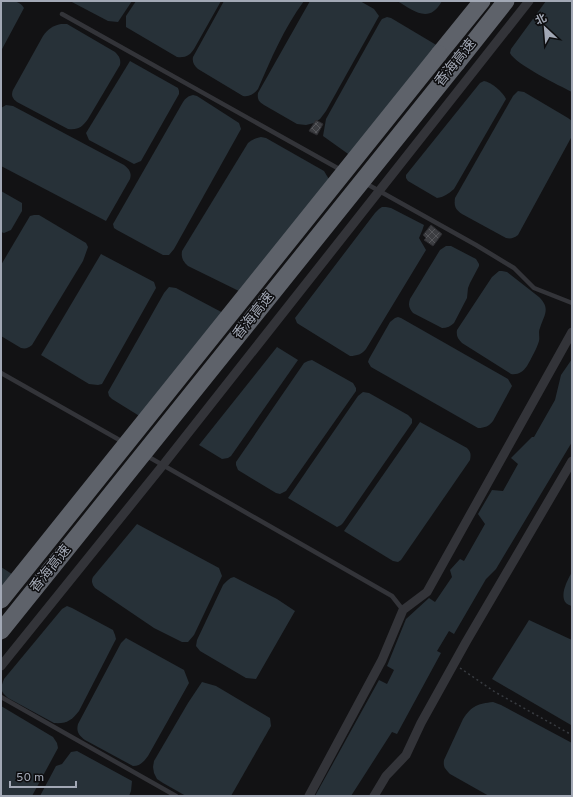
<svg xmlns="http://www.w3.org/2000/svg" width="573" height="797" font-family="Overpass,'Noto Sans SC',sans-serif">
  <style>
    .water { fill: #273138 }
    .building { fill: url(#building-cross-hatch); stroke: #2c2c30 }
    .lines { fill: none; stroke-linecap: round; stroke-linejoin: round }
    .path { stroke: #383b40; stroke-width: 1.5; stroke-dasharray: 2 3; stroke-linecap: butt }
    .service { stroke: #333439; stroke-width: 4.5 }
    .minor { stroke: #333439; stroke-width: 9 }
    .motorway { stroke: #5e626a; stroke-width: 17 }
    .motorway-bridge { stroke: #5e626a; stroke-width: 17 }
    .labels { text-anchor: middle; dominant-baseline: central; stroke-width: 3; stroke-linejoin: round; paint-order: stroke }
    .street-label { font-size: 14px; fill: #a2a8b5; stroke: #0d0d0f }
  </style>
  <defs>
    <pattern id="building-cross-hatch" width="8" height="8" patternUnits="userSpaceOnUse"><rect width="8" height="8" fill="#3c3d41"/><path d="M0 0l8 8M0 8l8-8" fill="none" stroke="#55565a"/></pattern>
  </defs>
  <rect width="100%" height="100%" fill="#121214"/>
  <g class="water">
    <path d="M 1,1 C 10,1 20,0 24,8 L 1,51 Z"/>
    <polygon points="70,1 132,1 118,22 108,21"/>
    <path d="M 136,1 L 221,1 L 194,49 C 190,55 186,58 177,57 L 126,27 L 126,16 Z"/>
    <path d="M 224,1 L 304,1 C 284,28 271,59 258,89 C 254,94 250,97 243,96 L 198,69 C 194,65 192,62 193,57 Z"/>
    <path d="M 310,1 L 360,1 L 374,9 L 379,16 L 326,111 L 320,119 L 314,123 L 306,125 L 297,124 L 264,105 C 259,102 257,99 258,93 Z"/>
    <path d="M 397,1 L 442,1 C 429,25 413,10 397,1 Z"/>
    <path d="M 546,1 L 572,1 L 572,92 C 560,86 515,64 510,53 L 511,49 Z"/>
    <polygon points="387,17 391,18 438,46 351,156 323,136 326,119 380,22 382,19"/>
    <path d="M 61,24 L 67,24 L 115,52 C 119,56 121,59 120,65 L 88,119 C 82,127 79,130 68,129 L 17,102 C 12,98 11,95 13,90 L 43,36 C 48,29 52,26 61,24 Z"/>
    <polygon points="130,61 178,88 179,91 179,94 141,161 134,164 89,140 86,133"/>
    <path d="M 484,81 C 491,82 503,92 506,99 L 454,189 C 448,194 444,197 437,198 L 408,181 L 406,178 L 406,175 L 480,83 Z"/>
    <path d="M 518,91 L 524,92 L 568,118 L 572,121 L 572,136 L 518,235 C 514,238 511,239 506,238 L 462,214 C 455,209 454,206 455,198 L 513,96 Z"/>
    <path d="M 193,95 L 197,96 L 239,123 L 241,129 L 174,249 L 169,255 L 163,255 L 117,230 L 114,228 L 113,224 L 183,102 C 186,98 188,96 193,95 Z"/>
    <path d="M 6,105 L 13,106 L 124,165 C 129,169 132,173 130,179 L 106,221 L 1,166 L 1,108 Z"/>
    <path d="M 261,137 L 266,138 L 324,171 L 330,181 L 243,293 L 188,266 C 183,261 181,258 182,251 L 248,143 C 252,140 255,138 261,137 Z"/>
    <polygon points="1,191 22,203 22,211 11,230 4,233 1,232"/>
    <path d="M 382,207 L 386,207 L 391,208 L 424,225 L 422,231 L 419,238 L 426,250 L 366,349 C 362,354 357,356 350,356 L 300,325 L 297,323 L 295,318 L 375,213 L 379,209 Z"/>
    <path d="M 34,215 L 39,215 L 86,243 L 88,247 L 83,261 L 32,345 C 28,348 26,349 21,348 L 1,336 L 1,265 L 27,221 L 30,216 Z"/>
    <path d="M 446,246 L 451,246 L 476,259 L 479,264 L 479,266 L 470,283 L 468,288 L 467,298 L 454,323 C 451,326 447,328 442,328 L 413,313 C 409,308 408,305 410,299 L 440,250 Z"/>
    <polygon points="101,254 154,282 156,288 102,384 98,385 89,384 41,355"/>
    <path d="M 499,271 L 502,271 L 507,272 L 539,297 C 551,309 544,315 540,328 C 538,332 540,337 539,341 C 537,348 531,359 527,366 C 523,372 518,375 511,374 L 462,343 C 458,339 456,336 457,330 L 492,277 Z"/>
    <polygon points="169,287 176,288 227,315 141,417 112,399 109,396 108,392 164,293"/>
    <path d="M 398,317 L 401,318 L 508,379 L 512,386 L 493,421 C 489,426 485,428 478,428 L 371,367 L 368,362 L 369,359 L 390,322 L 395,318 Z"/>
    <polygon points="277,347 298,360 231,456 228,458 222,459 199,445"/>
    <polygon points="572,359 572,442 496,569 486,579 454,634 449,631 437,651 441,653 397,734 392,732 351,796 315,796 379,680 387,684 394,670 387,666 406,619 429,598 435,602 452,577 450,570 460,559 464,561 485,524 478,514 492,490 503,491 518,464 511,458 532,437 534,437 555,400 561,375"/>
    <polygon points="312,360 353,383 356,388 356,391 286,491 280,494 276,493 238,470 236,465 236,462 304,363 308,361"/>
    <polygon points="363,392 369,393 408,415 412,419 412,423 343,523 341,525 337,527 288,498 358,396"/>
    <path d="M 420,422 L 467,448 C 471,452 471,455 470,460 L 401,560 L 398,562 L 393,561 L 344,531 Z"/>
    <path d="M 137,524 L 219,568 L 222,576 L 194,635 L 188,642 L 182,642 L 154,628 L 95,588 C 92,584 91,581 93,577 Z"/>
    <polygon points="1,567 15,576 1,594"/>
    <path d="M 572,572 L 572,606 C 571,606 567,604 566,603 C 559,595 568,579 572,572 Z"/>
    <path d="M 234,577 L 277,599 L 295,611 L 256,679 L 246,678 L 200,651 L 196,646 L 197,640 L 223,585 C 227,581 229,578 234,577 Z"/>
    <path d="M 67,606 L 72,608 L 113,630 L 115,635 L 116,639 L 79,711 C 72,720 67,724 54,723 L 8,698 C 0,691 0,689 4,679 L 62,609 Z"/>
    <polygon points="529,620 572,640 572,724 571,725 492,679"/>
    <path d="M 126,638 L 184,670 L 189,683 L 148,756 C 144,761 141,766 133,766 L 85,740 C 79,735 76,732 78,724 L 121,643 Z"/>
    <polygon points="202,682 216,686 270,718 271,726 231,796 186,796 163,783 157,779 154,773 153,767 154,761 188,703"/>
    <path d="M 493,702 L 501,705 L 572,743 L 572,796 L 489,796 L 450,774 C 445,769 443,767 444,760 L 463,719 C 472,705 478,704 493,702 Z"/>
    <polygon points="1,706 53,737 57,743 58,748 32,796 1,796"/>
    <polygon points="77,751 132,781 131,791 129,796 40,796 56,766 62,764 71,752"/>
  </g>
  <g class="building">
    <polygon points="316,120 323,124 317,135 309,131"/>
    <polygon points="431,225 442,234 433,246 424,240 426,238 423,235"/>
  </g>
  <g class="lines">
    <polyline class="path" points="460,668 495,692 572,735"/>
    <g class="service">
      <polyline points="62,14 341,170"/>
      <polyline points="365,183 476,245 514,268 534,288 572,303"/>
      <polyline points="1,373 123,442"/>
      <polyline points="147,456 392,596 403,610"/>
      <polyline points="1,697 176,796"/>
    </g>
    <g class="minor">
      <polyline points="1,666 163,465 529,1"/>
      <polyline points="309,796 382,660 403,610 427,592 572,332"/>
      <polyline points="374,796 386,776 406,755 421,723 466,642 572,461"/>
    </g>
    <g class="motorway">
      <polyline points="439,54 482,1"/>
      <polyline points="457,63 506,1"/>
    </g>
    <g class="motorway-bridge">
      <polyline points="1,600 439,54"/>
      <polyline points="1,631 457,63"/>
    </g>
  </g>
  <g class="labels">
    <g class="street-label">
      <text transform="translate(456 63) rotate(-51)">香海高速</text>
      <text transform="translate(254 316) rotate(-51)">香海高速</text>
      <text transform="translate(51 569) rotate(-51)">香海高速</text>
    </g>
  </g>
  <rect width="573" height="797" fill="none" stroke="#a2a8b5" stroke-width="4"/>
  <g transform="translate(545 28) rotate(334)" stroke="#0d0d0f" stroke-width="3" paint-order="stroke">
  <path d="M0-3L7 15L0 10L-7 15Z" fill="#a2a8b5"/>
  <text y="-6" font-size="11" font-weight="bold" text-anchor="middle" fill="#a2a8b5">北</text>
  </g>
  <path d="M10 781v6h66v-6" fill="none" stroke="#a2a8b5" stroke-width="2"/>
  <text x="16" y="781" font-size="12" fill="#a2a8b5" stroke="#0d0d0f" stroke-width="3" paint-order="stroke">50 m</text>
</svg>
